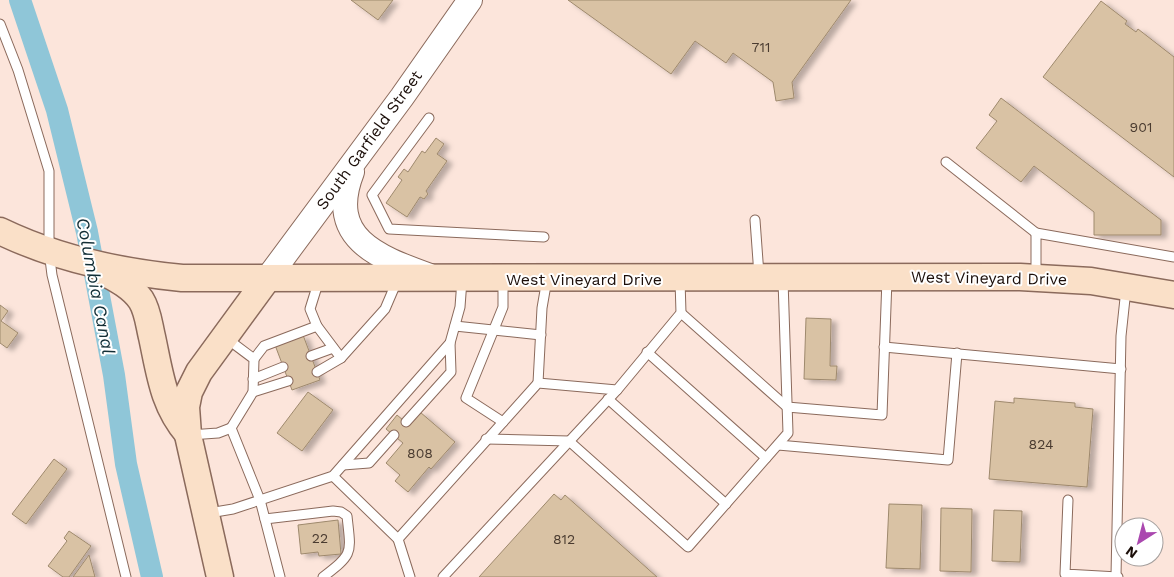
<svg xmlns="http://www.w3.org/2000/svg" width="1174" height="577" font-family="'Work Sans',sans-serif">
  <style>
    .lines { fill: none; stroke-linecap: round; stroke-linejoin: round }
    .canal { stroke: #8fc6d8; stroke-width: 22 }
    .building { fill: #d9c2a4; stroke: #9e896d; filter: url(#shadow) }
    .service-casing { stroke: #8b6a5c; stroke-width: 11 }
    .tertiary-casing { stroke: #8b6a5c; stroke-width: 26 }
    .secondary-casing { stroke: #8b6a5c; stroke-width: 29 }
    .service { stroke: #fff; stroke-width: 9 }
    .tertiary { stroke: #fff; stroke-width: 24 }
    .secondary { stroke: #fae0c8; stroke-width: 26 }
    .labels { text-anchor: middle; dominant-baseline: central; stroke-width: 4; stroke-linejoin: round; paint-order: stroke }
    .number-label { font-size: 14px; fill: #4a3b30 }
    .street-label { font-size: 16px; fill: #1b0e09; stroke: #fff }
    .water-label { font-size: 18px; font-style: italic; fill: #122e36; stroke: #fff }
  </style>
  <defs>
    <filter id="shadow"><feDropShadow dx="5.5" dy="3" stdDeviation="2.5" flood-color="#0004"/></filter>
  </defs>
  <rect width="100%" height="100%" fill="#fce5db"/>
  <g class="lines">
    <polyline class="canal" points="20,0 57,110 87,232 114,375 126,464 152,577"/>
  </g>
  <g class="building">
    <polygon points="351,0 393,0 378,20"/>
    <polygon points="568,0 851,0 792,82 794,98 776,101 773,82 733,53 726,63 695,41 671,74"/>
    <polygon points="1101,1 1127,21 1125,24 1136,32 1138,29 1174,57 1174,177 1043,77"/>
    <polygon points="1001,98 1161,220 1161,235 1094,235 1094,212 1034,166 1021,182 976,148 997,121 989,115"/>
    <polygon points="436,138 444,144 437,154 447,161 426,191 428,194 424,199 420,197 407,217 386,203 402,180 398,177 404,169 408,172 422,151 425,153"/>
    <polygon points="0,305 8,311 1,321 18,333 7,348 0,343"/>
    <polygon points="806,318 831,319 830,366 837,366 836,380 804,379"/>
    <polygon points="303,335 320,380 292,390 275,345"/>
    <polygon points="308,392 333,410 302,451 277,433"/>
    <polygon points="1014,398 1075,403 1075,407 1093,409 1087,487 989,479 995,401 1014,403"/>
    <polygon points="420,412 455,442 431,469 429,467 408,492 395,481 400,475 386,463 403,443 386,429 397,415 409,425"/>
    <polygon points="54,459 67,469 26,524 12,514"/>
    <polygon points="554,494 561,500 565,495 657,577 479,577"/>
    <polygon points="889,504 922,505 920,569 886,568"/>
    <polygon points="941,508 972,509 971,572 940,571"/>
    <polygon points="994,510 1022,511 1020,562 992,561"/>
    <polygon points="338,520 341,554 319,556 318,552 301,554 298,525"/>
    <polygon points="69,531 91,546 69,577 63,577 48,566 67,541 64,538"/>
    <polygon points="89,555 95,577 73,577"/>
  </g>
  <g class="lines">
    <defs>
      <g id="service">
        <polyline points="0,24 18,70 49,171 49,251 52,275 126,577"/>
        <polyline points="429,118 372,195 389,229 544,237"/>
        <polyline points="946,162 1036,233"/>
        <polyline points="755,220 759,275"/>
        <polyline points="1036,277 1036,233 1174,257"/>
        <polyline points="319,280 310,309 317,326 341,358 385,309 397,281"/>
        <polyline points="681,313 787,407 882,415 887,279"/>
        <polyline points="455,326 541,335"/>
        <polyline points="226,338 254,359 253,392 231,428 260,500 280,577"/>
        <polyline points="884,347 1121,369"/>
        <polyline points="647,352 766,458"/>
        <polyline points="311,356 333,348"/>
        <polyline points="254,359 264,346 317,326"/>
        <polyline points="317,372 341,358"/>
        <polyline points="253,379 283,367"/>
        <polyline points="538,383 542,308 547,279"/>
        <polyline points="253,392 288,381"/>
        <polyline points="608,399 726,504"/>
        <polyline points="406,422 451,372 450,343"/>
        <polyline points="503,422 466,398 503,307 503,279"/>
        <polyline points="190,435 218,433 231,428"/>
        <polyline points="486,439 569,441 688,547 788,433 783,280"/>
        <polyline points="778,445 948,460 957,353"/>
        <polyline points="343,465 369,463 394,435"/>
        <polyline points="333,476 398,539"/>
        <polyline points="1068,500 1065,574 1118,577"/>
        <polyline points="209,513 233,509 333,476 450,343 460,307 462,280"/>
        <path d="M 265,519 L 333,511 L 341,512 L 347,516 C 351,554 354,553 323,577"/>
        <polyline points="1116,576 1121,336 1126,289"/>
        <polyline points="410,577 398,539 538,383 617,390 681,313 680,280"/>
        <polyline points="443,577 617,390"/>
      </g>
      <g id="tertiary">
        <path d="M 352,172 C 326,239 378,257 430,276"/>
        <polyline points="267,279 402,97 470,0"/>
      </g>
      <g id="secondary">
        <path d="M 0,231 C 58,259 119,272 182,278 L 1020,277 L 1091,281 L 1174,295"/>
        <path d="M 104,272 C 117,279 132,287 141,300 C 148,311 149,325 152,337 C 160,374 163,405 188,434"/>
        <polyline points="220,577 188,435 186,407 189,392 199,372 267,279"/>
      </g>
    </defs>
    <use href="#service" class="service-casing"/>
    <use href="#tertiary" class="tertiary-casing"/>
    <use href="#secondary" class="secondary-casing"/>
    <use href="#service" class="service"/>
    <use href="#tertiary" class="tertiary"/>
    <use href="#secondary" class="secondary"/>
  </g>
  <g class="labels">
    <g class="number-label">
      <text x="761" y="47">711</text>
      <text x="1141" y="127">901</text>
      <text x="1041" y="444">824</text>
      <text x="420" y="453">808</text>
      <text x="320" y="538">22</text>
      <text x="564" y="539">812</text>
    </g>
    <g class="street-label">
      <text transform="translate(369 140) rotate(-54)">South Garfield Street</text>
      <text transform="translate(989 278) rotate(1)">West Vineyard Drive</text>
      <text x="584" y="279">West Vineyard Drive</text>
    </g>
    <g class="water-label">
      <text transform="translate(96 286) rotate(79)">Columbia Canal</text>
    </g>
  </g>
  <g transform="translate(1139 542) rotate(216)"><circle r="24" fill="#ffffff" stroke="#a49f9d"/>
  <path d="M0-4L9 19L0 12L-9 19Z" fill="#aa48af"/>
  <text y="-8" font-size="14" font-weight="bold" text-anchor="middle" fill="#1b0e09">N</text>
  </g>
</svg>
